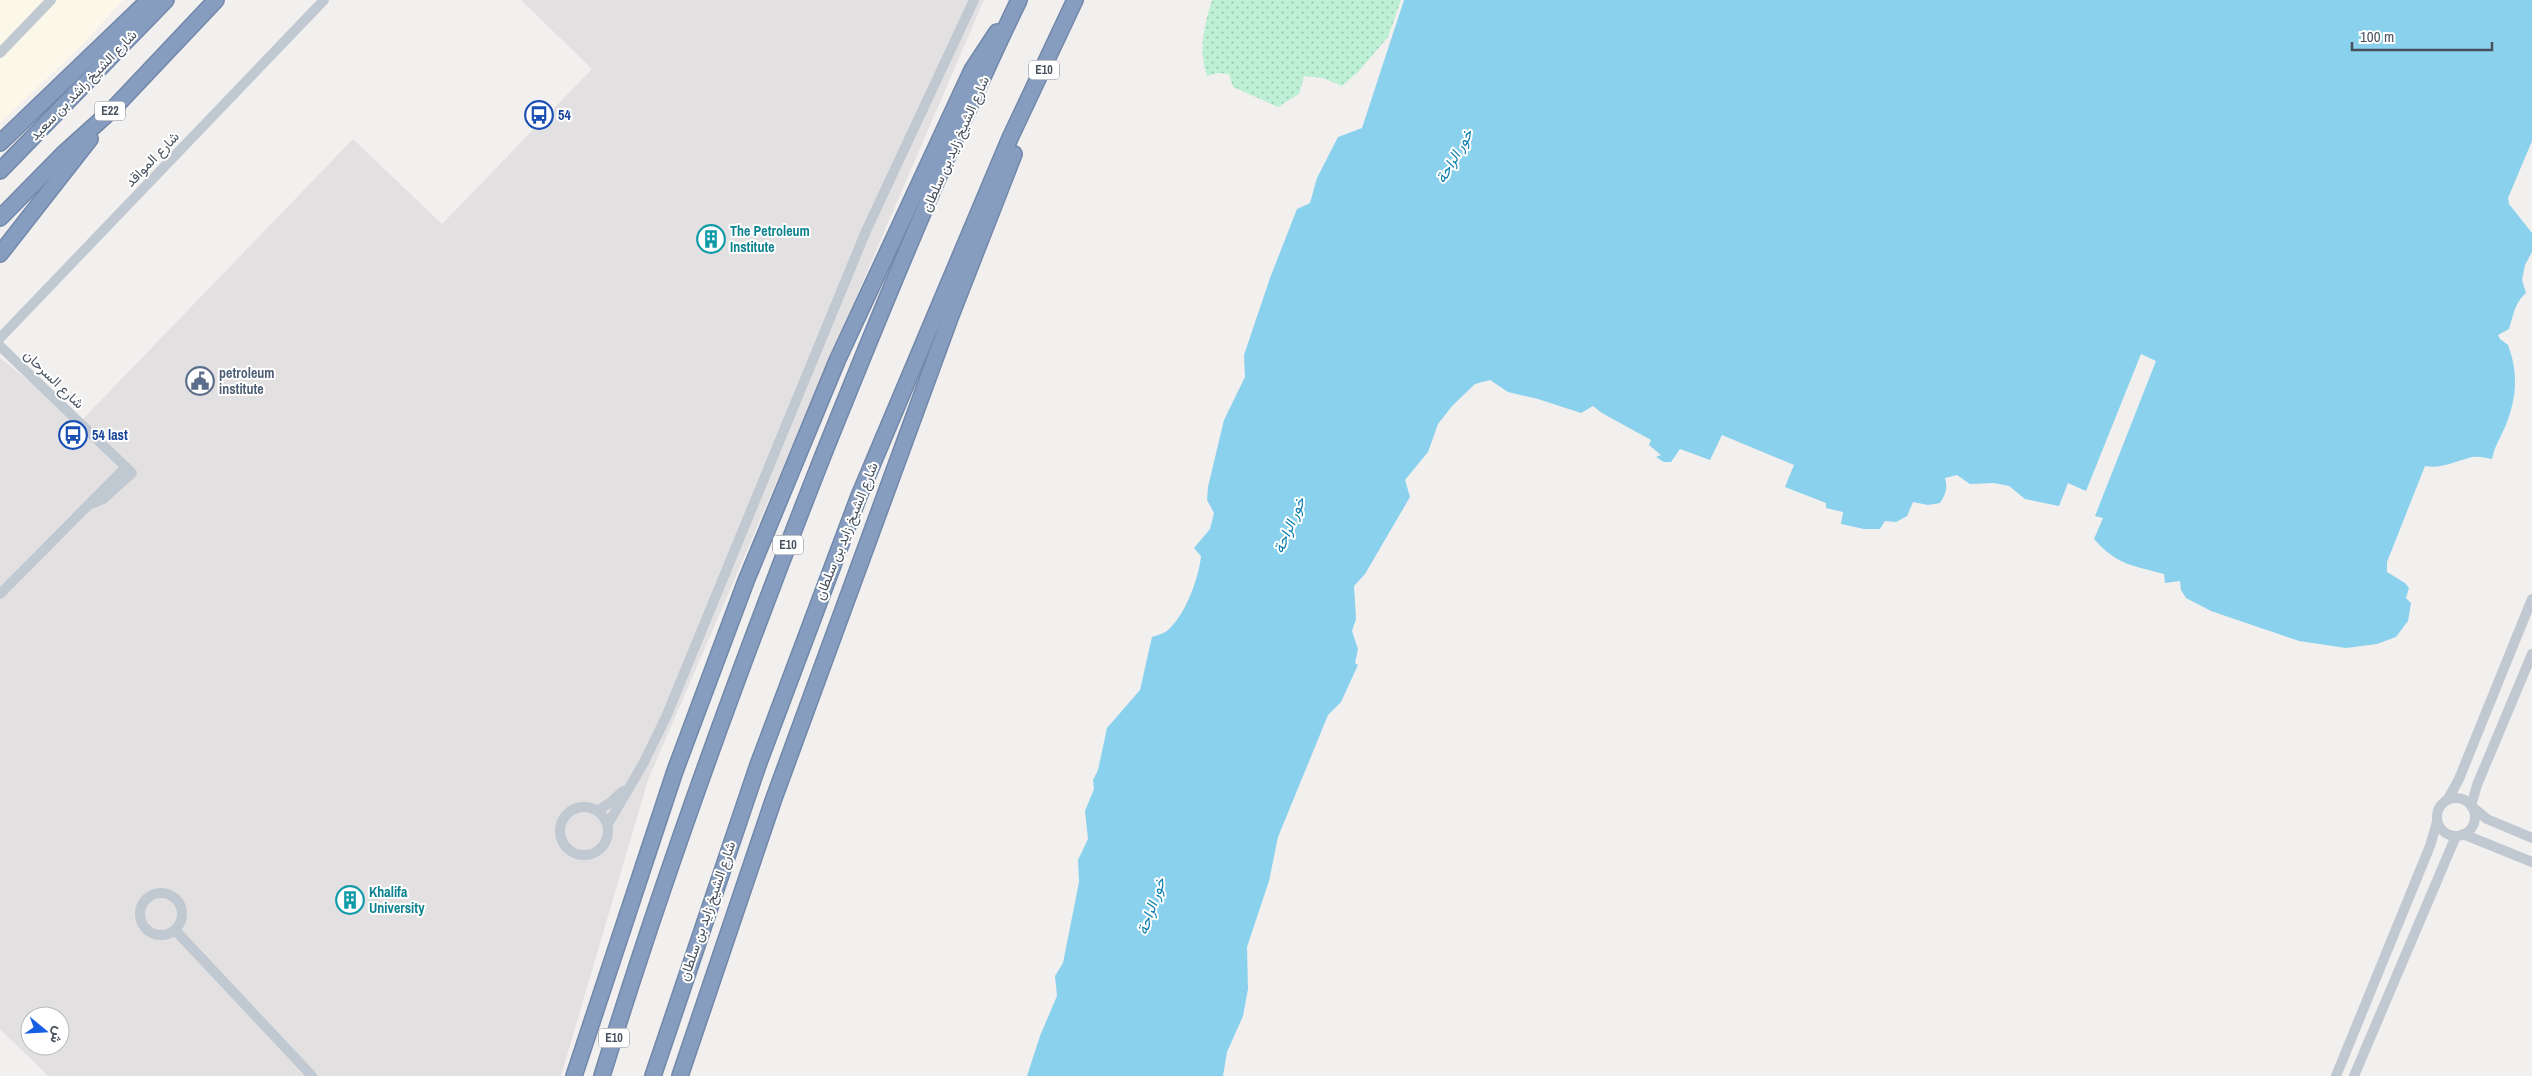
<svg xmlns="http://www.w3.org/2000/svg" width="2532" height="1076" font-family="'Archivo Narrow',Vazirmatn,sans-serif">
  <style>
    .commercial { fill: #fcf8e9 }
    .education { fill: #e3e0e1; fill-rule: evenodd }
    .park { fill: url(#park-dots) }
    .water { fill: #8ad1ed }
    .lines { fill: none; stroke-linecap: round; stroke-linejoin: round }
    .highway-casing { stroke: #7288aa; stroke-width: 18 }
    .minor { stroke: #c0c8d1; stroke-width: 10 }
    .highway { stroke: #869dbf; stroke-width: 15 }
    .labels { text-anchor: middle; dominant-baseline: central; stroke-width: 4; stroke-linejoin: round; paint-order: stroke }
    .shield { fill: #fff; stroke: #7e858e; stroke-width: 1 }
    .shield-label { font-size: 12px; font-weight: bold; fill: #47515d }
    .street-label { font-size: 14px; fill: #47515d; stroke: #fff }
    .transit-label { font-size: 14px; font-weight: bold; fill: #164399; stroke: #fff; text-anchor: start }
    .culture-label { font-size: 14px; font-weight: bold; fill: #0d838f; stroke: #fff; text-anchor: start }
    .service-label { font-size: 14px; font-weight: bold; fill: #4e5e75; stroke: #fff; text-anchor: start }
    .water-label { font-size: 15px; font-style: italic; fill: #0a7ead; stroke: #fff }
  </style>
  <defs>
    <pattern id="park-dots" width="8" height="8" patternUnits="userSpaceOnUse" patternTransform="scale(1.25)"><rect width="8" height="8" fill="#bdf0d5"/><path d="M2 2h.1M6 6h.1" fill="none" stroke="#9bc5b0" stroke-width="1.8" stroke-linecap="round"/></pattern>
  </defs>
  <rect width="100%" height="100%" fill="#f2efef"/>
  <polygon class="commercial" points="0,0 123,0 85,42 0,123"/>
  <path class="education" d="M 521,0 L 984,0 L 648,780 L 561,1076 L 48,1076 L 0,1029 L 0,358 L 80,422 L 353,139 L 442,224 L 592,69 ZM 30,1016 L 60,1016 L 60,1046 L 30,1046 Z"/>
  <path class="park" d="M 1212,0 L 1401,0 L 1388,37 L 1358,72 L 1342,86 L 1323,78 L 1304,76 L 1299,94 L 1278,107 L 1233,87 L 1229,74 L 1217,73 L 1207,76 C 1198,49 1204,27 1212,0 Z"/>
  <path class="water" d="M 1404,0 L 2532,0 L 2532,141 L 2508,198 L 2509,204 L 2532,233 L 2532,252 L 2525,265 L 2522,280 L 2526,293 C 2514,304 2514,314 2509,329 L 2498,335 L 2500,339 L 2508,345 C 2518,372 2517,395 2507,422 C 2502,436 2495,444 2492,459 C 2486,458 2478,456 2472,457 C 2456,461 2442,469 2425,466 L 2387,562 L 2387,572 L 2405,583 L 2409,588 L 2406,598 L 2411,603 L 2408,621 L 2396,637 L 2377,644 L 2346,648 L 2299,641 L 2211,611 L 2186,598 L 2181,590 L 2180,581 L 2165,583 L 2164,574 C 2132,565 2118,566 2094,539 L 2103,518 L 2095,516 L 2156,361 L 2141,354 L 2086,491 L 2068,483 L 2059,506 L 2025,499 L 2009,486 L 1994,483 L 1970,484 L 1957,475 L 1945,478 C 1948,488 1946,494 1940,503 L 1928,505 L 1913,502 L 1907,516 L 1896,522 L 1885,521 L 1880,529 L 1864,529 L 1841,524 L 1843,512 L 1826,508 L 1826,503 L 1785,487 L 1794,465 L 1722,435 L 1710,460 L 1680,449 L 1671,462 L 1664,462 L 1656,457 L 1661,455 L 1649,445 L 1651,440 L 1602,413 L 1593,406 L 1581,413 L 1538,399 L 1508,392 L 1490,380 L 1475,384 L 1452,406 L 1438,424 L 1428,452 L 1405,480 L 1410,497 L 1365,574 L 1354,586 L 1356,619 L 1352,631 L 1358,649 L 1355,663 L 1358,665 L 1341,702 L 1328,715 L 1278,837 L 1269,881 L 1247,947 L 1248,989 L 1243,1016 L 1227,1052 L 1223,1076 L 1027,1076 L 1040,1036 L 1057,996 L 1055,976 L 1063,963 L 1079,882 L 1078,860 L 1088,839 L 1085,811 L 1094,789 L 1093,780 L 1098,770 L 1107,728 L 1140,690 L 1152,637 C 1158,635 1166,633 1170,628 C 1186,613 1199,577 1201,556 L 1194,548 L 1210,529 L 1214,513 L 1207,500 L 1208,487 L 1224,420 L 1245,377 L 1244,355 L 1270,278 L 1297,209 L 1310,203 L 1317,178 L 1338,137 L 1362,128 Z"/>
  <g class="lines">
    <defs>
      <g id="highway">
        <polyline points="0,143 149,0"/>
        <polyline points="0,171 166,0"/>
        <polyline points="0,218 63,154 113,109 216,0"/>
        <polyline points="0,254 90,139"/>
        <polyline points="574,1076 675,771 746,581 837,361 972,70 997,32"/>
        <path d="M 602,1076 C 667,865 743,658 824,453 C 885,301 948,148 1019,0"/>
        <polyline points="653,1076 758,765 859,496 1010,138 1075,0"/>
        <polyline points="680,1076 773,801 950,318 1014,154"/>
      </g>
    </defs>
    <use href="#highway" class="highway-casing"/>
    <g class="minor">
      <polyline points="0,53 51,0"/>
      <polyline points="0,338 324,0"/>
      <polyline points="0,346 132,473 103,499 93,503"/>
      <polyline points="0,594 126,467"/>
      <polyline points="2532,654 2477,785 2471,806 2487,819 2532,838"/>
      <circle cx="2456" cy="817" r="19"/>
      <polyline points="2448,799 2459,779 2532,599"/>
      <circle cx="584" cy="831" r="24"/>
      <polyline points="597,811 611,802 623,791"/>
      <polyline points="608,824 643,764 666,717 866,231 974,0"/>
      <polyline points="2463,834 2532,862"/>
      <circle cx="161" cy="914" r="21"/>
      <polyline points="175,930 312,1076"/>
      <polyline points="2336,1076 2430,846 2437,822"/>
      <polyline points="2354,1076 2456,836"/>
    </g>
    <use href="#highway" class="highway"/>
  </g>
  <defs>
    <symbol id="bus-ring" viewBox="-11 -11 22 22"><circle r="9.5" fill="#fff" stroke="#1a4fb4" stroke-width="1.5"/><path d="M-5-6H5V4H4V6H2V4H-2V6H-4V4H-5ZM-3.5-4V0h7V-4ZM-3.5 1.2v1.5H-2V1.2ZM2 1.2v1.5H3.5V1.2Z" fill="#1a4fb4"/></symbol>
    <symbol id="building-ring" viewBox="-11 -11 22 22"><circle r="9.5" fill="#fff" stroke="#0f9aa8" stroke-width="1.5"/><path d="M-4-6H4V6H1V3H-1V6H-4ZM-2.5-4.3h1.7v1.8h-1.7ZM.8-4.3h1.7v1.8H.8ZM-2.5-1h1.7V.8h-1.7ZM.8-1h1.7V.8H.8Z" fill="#0f9aa8"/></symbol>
    <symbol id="civic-ring" viewBox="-11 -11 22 22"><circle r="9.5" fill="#fff" stroke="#5c6f8a" stroke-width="1.5"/><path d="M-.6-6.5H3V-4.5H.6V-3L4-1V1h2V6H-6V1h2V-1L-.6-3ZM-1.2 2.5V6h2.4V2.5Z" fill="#5c6f8a"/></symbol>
  </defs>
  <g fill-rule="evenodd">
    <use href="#bus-ring" x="523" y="99" width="32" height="32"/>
    <use href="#building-ring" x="695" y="223" width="32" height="32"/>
    <use href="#civic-ring" x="184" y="365" width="32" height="32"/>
    <use href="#bus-ring" x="57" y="419" width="32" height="32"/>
    <use href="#building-ring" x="334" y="884" width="32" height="32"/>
  </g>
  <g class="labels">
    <g class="shield">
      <rect x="1029" y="60.5" width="30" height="19" rx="4"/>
      <rect x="95" y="101.5" width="30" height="19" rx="4"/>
      <rect x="773" y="535.5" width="30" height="19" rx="4"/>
      <rect x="599" y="1028.5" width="30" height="19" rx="4"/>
    </g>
    <g class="shield-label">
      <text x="1044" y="70">E10</text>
      <text x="110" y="111">E22</text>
      <text x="788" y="545">E10</text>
      <text x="614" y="1038">E10</text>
    </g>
    <g class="street-label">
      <text transform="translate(83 85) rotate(-46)">شارع الشيخ راشد بن سعيد</text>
      <text transform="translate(955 144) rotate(-66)">شارع الشيخ زايد بن سلطان</text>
      <text transform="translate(152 159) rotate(-46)">شارع المواقد</text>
      <text transform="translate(54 379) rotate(44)">شارع السرحان</text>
      <text transform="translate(846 531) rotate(-68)">شارع الشيخ زايد بن سلطان</text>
      <text transform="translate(707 911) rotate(-71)">شارع الشيخ زايد بن سلطان</text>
    </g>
    <g class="transit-label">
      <text x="558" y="115">54</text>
      <text x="92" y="435">54 last</text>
    </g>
    <g class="culture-label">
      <text x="730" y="231">The Petroleum<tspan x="730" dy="16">Institute</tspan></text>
      <text x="369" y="892">Khalifa<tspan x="369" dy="16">University</tspan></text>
    </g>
    <g class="service-label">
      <text x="219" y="373">petroleum<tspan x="219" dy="16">institute</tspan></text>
    </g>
    <g class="water-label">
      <text transform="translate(1454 156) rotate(-60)">خور الراحة</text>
      <text transform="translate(1289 525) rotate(-67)">خور الراحة</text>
      <text transform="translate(1151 906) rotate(-71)">خور الراحة</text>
    </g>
  </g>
  <g transform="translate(45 1031) rotate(108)"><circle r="24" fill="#ffffff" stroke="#b5b9be"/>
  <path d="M0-4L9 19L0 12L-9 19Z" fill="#1760e4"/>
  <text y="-8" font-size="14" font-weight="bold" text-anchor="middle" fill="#47515d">ش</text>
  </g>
  <path d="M2352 42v8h140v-8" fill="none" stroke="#47515d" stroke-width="2.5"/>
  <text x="2360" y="42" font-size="15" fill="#47515d" stroke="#ffffff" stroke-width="4" paint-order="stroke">100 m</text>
</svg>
